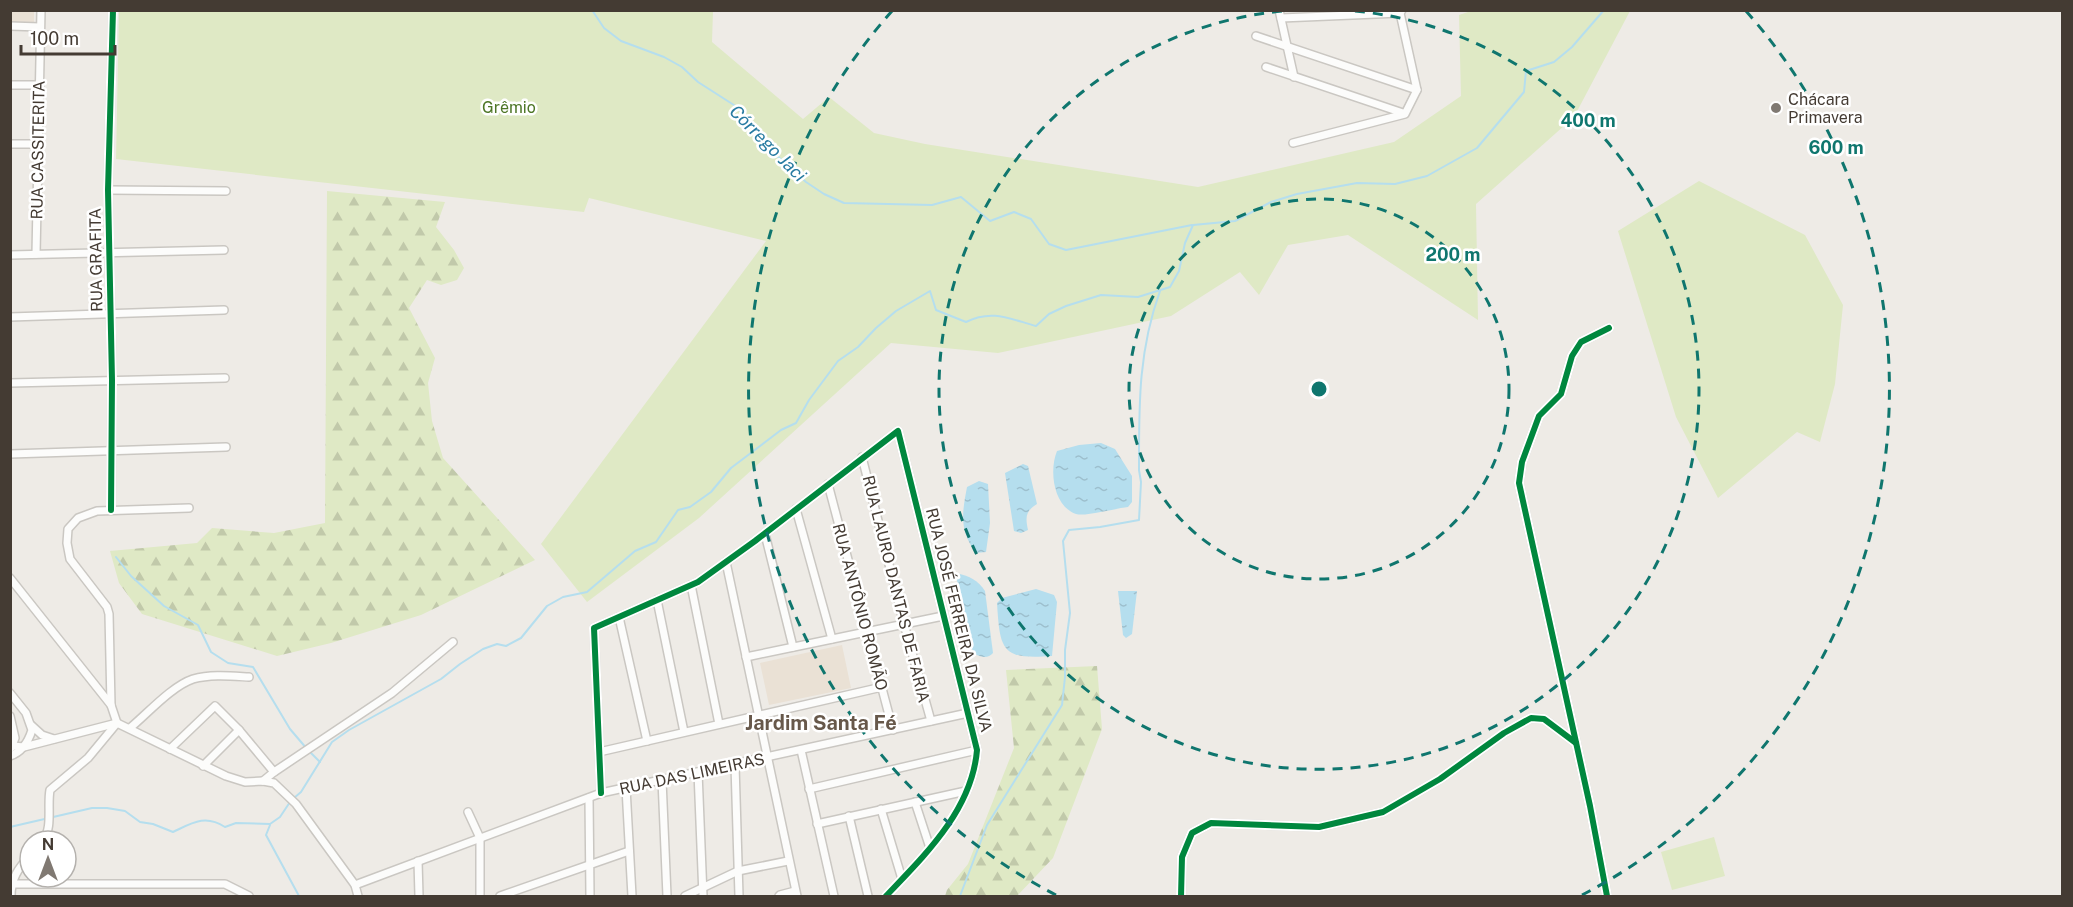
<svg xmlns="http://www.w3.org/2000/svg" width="2073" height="907" font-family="'Public Sans',sans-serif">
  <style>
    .education { fill: #eae1d5 }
    .forest { fill: url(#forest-firs) }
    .green { fill: #dfe9c5 }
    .water { fill: url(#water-ripples) }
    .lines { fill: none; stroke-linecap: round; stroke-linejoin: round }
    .stream { stroke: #b5deee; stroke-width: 2 }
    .minor-casing { stroke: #cac7c2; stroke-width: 10 }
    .minor { stroke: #fcfcfb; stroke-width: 7 }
    .cycleway-casing { stroke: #fff; stroke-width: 10 }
    .cycleway { stroke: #00873e; stroke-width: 6 }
    .ring { fill: none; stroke: #0f766e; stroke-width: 3; stroke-dasharray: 10 8 }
    .poi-dot { fill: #807972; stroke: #fff; stroke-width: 2 }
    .labels { text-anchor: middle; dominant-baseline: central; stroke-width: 5; stroke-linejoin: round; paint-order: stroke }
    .poi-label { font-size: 16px; fill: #443b33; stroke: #fff; text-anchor: start }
    .park-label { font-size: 16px; fill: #4d7626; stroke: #fff }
    .street-label { font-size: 16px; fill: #443b33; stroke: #fff }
    .water-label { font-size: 18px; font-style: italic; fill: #287ba1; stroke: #fff }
    .quarter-label { font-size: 20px; font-weight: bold; fill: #67584a; stroke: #fff }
    .centre { fill: #0f766e; stroke: #fff; stroke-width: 3 }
    .ring-label { font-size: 18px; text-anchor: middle; font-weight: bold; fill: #0f766e; stroke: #fff; stroke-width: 5; stroke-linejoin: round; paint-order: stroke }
  </style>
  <defs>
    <pattern id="forest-firs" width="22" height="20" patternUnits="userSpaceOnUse" patternTransform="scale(1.5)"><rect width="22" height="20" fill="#dfe9c5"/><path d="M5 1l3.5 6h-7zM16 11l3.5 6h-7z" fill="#c1c9aa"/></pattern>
    <pattern id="water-ripples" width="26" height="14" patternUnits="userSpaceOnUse" patternTransform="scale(1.5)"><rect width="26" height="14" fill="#b5deee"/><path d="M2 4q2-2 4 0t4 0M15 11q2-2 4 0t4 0" fill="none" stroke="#9dbfcd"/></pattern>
  </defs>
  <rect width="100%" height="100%" fill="#eeebe6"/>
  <g class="education">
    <polygon points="10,11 34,11 34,22 11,22"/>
    <polygon points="842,645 851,688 769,705 760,663"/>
  </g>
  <g class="forest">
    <polygon points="327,191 445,202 436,227 454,250 464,268 457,280 441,285 427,280 409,308 435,358 428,383 432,421 443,458 535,560 421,615 331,643 277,656 142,614 119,583 110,551 197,543 212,528 274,533 325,523"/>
    <polygon points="1097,666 1102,729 1053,858 1017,896 945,896 947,890 968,864 1014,748 1006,670"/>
  </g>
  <g class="green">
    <polygon points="1471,11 1630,11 1574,117 1476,204 1478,320 1348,235 1288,245 1259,295 1240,272 1171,316 998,353 891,343 699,518 587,602 541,544 766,241 589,198 584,212 116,159 119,11 713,11 712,42 803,119 829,97 874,133 925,144 1198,187 1394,142 1461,96 1459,15"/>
    <polygon points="1699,181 1805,235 1843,305 1835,384 1820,442 1797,432 1718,498 1676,417 1618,231"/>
    <polygon points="1714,837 1725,876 1672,890 1661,852"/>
  </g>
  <g class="water">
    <path d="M 1101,443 L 1115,449 L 1132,476 L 1132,502 L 1128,507 C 1117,508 1085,517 1076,514 C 1053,506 1049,470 1057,451 L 1079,445 Z"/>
    <path d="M 1023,464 L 1028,466 L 1037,504 C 1026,511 1025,516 1028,530 L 1021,533 L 1014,531 L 1005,473 Z"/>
    <path d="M 979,481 L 988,484 L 990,523 L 986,552 L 976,553 C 959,530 962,514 967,487 Z"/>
    <path d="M 956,573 C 969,576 978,580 985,591 L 993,653 C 988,659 981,657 974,654 L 971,646 L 959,594 Z"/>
    <path d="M 1036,589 L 1054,595 L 1057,602 L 1052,656 C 1001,660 1000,650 997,603 L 1002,598 Z"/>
    <polygon points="1118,591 1137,591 1132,634 1126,638 1123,635"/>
  </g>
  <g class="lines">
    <g class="stream">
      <polyline points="592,10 604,28 621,41 664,57 682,67 698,82 737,107 775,154 806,182 824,194 844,203 932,205 961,197 990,221 1014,212 1031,219 1049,244 1066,250 1192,225"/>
      <polyline points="116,557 131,576 164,606 198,625 211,652 228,663 253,667 290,729 307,749"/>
      <polyline points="309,751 320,762"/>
      <path d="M 294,798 L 301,792 L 332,742 L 349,730 L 441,679 L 460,664 L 483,649 L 497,644 L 506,646 L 521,638 L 547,606 L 563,597 L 587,592 L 635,551 L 656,542 L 678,510 L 690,507 L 711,492 L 731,468 L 781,430 L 796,423 L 809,400 L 838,361 L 858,347 L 876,328 L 896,311 L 930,291 L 936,310 L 966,322 C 992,309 1010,319 1036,326 L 1049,314 L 1066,306 L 1101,295 L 1138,297 L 1170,287 L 1179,271 L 1185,243 L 1193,225 L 1235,221 L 1271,202 L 1297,194 L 1357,183 L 1395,184 L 1427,176 L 1477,148 L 1524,92 L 1526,71 L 1554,62 L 1572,47 L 1604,10"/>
      <polyline points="270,825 266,835 299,896"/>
      <path d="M 10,827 L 92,808 L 107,808 L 125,811 L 140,822 L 153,824 L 173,832 C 192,823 205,814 225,827 L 236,823 L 270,824 L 280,817 L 290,802"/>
      <path d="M 960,896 L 987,825 L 1062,705 L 1065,677 L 1065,650 L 1070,613 L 1063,541 L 1069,530 L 1100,527 L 1139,520 L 1141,482 L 1139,470 C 1139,406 1138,352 1160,291"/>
    </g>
    <defs>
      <g id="minor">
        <polyline points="1279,10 1294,77"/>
        <polyline points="1281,18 1400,13"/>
        <polyline points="10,26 40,27"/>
        <polyline points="1256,36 1417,90"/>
        <polyline points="1266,67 1403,113"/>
        <polyline points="10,85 39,85"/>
        <polyline points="1293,143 1405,114 1417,90 1400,13 1402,10"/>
        <polyline points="10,144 37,144"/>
        <polyline points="108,190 226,191"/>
        <polyline points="36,254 41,10"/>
        <polyline points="10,255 224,250"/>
        <polyline points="10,317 224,310"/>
        <polyline points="10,383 225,378"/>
        <polyline points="10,454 226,447"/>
        <polyline points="862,457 904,624 931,721"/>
        <polyline points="828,484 893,730"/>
        <polyline points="796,509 832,639"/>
        <polyline points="111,510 112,380 108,190 113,10"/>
        <polyline points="765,534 793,647"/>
        <polyline points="726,562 797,896"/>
        <polyline points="10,578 111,705"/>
        <polyline points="691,585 719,724"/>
        <polyline points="657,600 684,732"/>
        <polyline points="619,617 647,741"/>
        <polyline points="746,657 943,616"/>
        <path d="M 10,693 L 26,713 L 32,730 C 28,743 22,752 10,756"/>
        <polyline points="10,716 15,738 11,748"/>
        <polyline points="31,725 42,735 54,739"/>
        <path d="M 130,728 C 148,713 172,686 193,679 C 211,674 231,676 249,677"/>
        <polyline points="13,746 24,747 117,723 226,776 245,782 263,781 274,783 296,804 355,885 358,896"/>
        <polyline points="170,749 215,706 239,730 274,772"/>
        <polyline points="801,750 834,896"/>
        <polyline points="599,752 882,687"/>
        <polyline points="735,765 739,896"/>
        <polyline points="203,766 239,730"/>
        <polyline points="698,772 703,896"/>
        <polyline points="662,780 667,896"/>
        <polyline points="263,781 274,772 392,693 453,642"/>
        <polyline points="626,788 632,896"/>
        <polyline points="809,789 977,750"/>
        <path d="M 601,793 L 594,628 L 698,582 L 755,541 L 898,431 L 977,750 C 972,810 925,855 886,896"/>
        <polyline points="589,798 590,896"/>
        <polyline points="915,802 930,848"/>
        <polyline points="881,809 902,879"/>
        <polyline points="468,812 480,838 480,896"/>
        <polyline points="849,816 868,896"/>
        <polyline points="817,824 966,791"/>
        <path d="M 43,841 C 53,827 47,806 50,790 L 88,758 L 117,723 L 111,705 L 109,614 L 107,607 L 70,559 L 67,543 L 68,529 L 78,518 L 97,511 L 189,508"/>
        <polyline points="418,861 419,896"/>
        <polyline points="10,884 225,884 249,896"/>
        <polyline points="355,885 601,793 968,713"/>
        <path d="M 11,896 C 11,879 18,868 30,856"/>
        <polyline points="500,896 629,851"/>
        <polyline points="685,896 738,871 788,861"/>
        <polyline points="779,896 780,895 795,891"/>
        <polyline points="1181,896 1182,857 1192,833 1211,823 1319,827 1383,812 1440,779 1504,733 1531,718 1544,719 1576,743"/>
        <polyline points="1607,896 1590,806 1519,483 1522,462 1539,416 1561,394 1572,356 1581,342 1609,328"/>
      </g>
    </defs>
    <use href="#minor" class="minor-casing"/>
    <use href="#minor" class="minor"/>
    <defs>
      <g id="cycleway">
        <polyline points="111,510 112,380 108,190 113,10"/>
        <path d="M 601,793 L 594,628 L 698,582 L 755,541 L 898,431 L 977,750 C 972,810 925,855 886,896"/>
        <polyline points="1181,896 1182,857 1192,833 1211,823 1319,827 1383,812 1440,779 1504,733 1531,718 1544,719 1576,743"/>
        <polyline points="1607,896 1590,806 1519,483 1522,462 1539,416 1561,394 1572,356 1581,342 1609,328"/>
      </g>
    </defs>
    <use href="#cycleway" class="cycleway-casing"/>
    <use href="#cycleway" class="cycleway"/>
  </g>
  <g class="ring">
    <circle cx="1319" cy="389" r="190"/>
    <path d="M1355 11A380 380 0 1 1 1283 11"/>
    <path d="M1056 895A570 570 0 0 1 892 11M1746 11A570 570 0 0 1 1582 895"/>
  </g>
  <circle class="poi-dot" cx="1776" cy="108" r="6"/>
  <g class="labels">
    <g class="poi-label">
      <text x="1788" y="99">Chácara<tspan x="1788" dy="18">Primavera</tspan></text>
    </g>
    <g class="park-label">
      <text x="509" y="107">Grêmio</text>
    </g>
    <g class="street-label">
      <text transform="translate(38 150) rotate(-89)">RUA CASSITERITA</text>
      <text transform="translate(96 260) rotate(-91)">RUA GRAFITA</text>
      <text transform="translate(896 589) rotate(76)">RUA LAURO DANTAS DE FARIA</text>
      <text transform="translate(860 607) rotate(75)">RUA ANTÔNIO ROMÃO</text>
      <text transform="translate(959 620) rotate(76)">RUA JOSÉ FERREIRA DA SILVA</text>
      <text transform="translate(692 774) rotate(-12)">RUA DAS LIMEIRAS</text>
    </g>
    <g class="water-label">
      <text transform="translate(768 143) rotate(45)">Córrego Jaci</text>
    </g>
    <g class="quarter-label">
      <text x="821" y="723">Jardim Santa Fé</text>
    </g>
  </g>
  <circle cx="1319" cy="389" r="9" class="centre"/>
  <g class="ring-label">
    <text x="1588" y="127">400 m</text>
    <text x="1836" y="154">600 m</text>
    <text x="1453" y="261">200 m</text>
  </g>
  <rect width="2073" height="907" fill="none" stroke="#443b33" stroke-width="24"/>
  <g transform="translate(48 859)"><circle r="28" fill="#ffffff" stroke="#b4b1ad" stroke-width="1.5"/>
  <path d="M0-4.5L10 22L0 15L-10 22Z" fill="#807972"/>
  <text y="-9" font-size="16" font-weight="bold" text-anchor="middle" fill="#443b33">N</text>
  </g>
  <path d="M21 45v9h94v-9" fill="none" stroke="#443b33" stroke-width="3"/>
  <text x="30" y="45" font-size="18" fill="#443b33" stroke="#ffffff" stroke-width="4.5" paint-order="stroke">100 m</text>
</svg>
